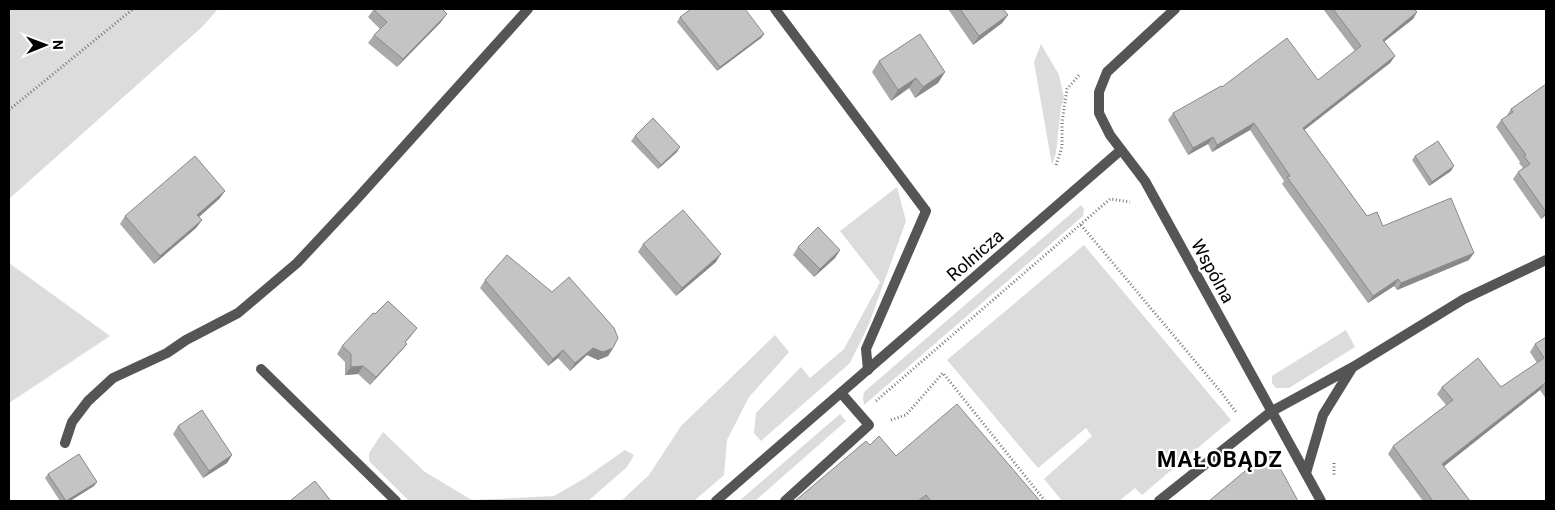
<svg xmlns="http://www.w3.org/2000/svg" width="1555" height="510" font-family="Roboto,sans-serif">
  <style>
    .green { fill: #dcdcdc }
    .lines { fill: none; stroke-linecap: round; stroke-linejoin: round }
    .path { stroke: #777; stroke-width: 3; stroke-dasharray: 1 2.5; stroke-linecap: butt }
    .service { stroke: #555; stroke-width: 10 }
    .minor { stroke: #555; stroke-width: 10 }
    .wall { fill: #a9a9a9 }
    .shaded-wall { fill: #898989 }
    .building { fill: #c4c4c4; stroke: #898989 }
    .labels { text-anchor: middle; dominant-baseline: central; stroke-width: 4.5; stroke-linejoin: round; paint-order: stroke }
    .street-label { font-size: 18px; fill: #000; stroke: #fff }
    .district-label { font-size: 22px; font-weight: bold; letter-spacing: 1px; fill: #000; stroke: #fff }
  </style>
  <rect width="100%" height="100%" fill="#fff"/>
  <g class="green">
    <polygon points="9,9 218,9 202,27 9,199"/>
    <polygon points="1041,44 1059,75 1064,98 1061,107 1056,153 1052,165 1034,62"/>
    <polygon points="897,187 906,221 869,324 850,363 761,441 754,433 756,413 801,367 810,378 844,349 880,282 840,231"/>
    <polygon points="1081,205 1084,209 1083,216 864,405 863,398 864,392"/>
    <polygon points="1084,245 1231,420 1142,495 1135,488 1119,501 1062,501 1044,479 1092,436 1086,428 1038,468 947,360"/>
    <polygon points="9,263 110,336 9,403"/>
    <polygon points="1346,330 1355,347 1289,388 1276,388 1272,383 1272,376"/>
    <polygon points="775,335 789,352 749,397 727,440 724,475 694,501 621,501 649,475 681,426"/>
    <polygon points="840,414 846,421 755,501 739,501"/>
    <polygon points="383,432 425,472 472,500 554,496 585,478 625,450 634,455 627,467 588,501 409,501 369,461 369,453"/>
  </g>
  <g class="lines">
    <g class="path">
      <polyline points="9,110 133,9"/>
      <polyline points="1056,165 1062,147 1062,122 1067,89 1080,74"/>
      <polyline points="1081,225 1221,392 1236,412"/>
      <polyline points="876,401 1110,199 1130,202"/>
      <polyline points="891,420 906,415 943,373 1045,501"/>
      <polyline points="1334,463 1334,477"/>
    </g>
    <g class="service">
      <polyline points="775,9 926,211 866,349 868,370"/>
      <polyline points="261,369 396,501"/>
      <polyline points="65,443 72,422 88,401 113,378 167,353 186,340 238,313 297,263 355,201 528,9"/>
      <polyline points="785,501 869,425 841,393"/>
      <polyline points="1159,501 1272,411"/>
    </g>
    <g class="minor">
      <polyline points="1175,9 1107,72 1099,92 1099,113 1110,135 1145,181 1321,501"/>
      <polyline points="1272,411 1353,367 1464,299 1546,260"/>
      <polyline points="1306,473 1323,415 1352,368"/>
      <polyline points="716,501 1121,150"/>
    </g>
  </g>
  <g class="wall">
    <polygon points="374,9 446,9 444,11 441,22 397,67 368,43 374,35 380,29 368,17"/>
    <polygon points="948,9 1003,9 1008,15 1002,23 973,45"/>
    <polygon points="1323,9 1414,9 1417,12 1413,19 1384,42 1395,56 1390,63 1304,130 1367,216 1383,226 1469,260 1397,290 1394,286 1368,303 1282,184 1284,181 1250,130 1212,152 1208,144 1188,155 1168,120 1173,113 1222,87 1318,80 1355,51"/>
    <polygon points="680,17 764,34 761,38 717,71 677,22"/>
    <polygon points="879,61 945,72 938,83 915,98 909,88 891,101 872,72"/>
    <polygon points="1546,84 1546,215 1541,219 1513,179 1518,172 1523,168 1519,163 1520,162 1496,127 1501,120 1506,117 1511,109"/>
    <polygon points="635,136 677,152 658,169 631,141"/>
    <polygon points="1415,156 1451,171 1429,186 1412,160"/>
    <polygon points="225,191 219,199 199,217 202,220 196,228 154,264 120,224 125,216"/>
    <polygon points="643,244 716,262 676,296 638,252"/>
    <polygon points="798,247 840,250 835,258 814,277 793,255"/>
    <polygon points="485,280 613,348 608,356 598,360 587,355 570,371 558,358 548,366 480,288"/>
    <polygon points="375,314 417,328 405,342 407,344 401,351 370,385 358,374 345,375 345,362 337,354 342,346"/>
    <polygon points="1546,337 1546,399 1540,390 1443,466 1470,501 1423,501 1388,454 1393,446 1446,405 1437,394 1442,387 1501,387 1537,363 1530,352 1535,344"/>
    <polygon points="178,426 232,455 227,463 203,478 173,434"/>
    <polygon points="870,445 896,456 1040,501 795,501"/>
    <polygon points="48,474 94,486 70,501 60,501 45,478"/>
  </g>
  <g class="shaded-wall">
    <polygon points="1417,12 1413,19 1378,46 1383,40"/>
    <polygon points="447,14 441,22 397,67 403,59"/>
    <polygon points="1008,15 1002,23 973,45 979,36"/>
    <polygon points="764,34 761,38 717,71 720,67"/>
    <polygon points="1395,56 1390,63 1298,135 1303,128"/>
    <polygon points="945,72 938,83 915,98 923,87"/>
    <polygon points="916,78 909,88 891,101 898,90"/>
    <polygon points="1254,123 1250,130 1212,152 1217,145"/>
    <polygon points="1213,137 1208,144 1188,155 1193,148"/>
    <polygon points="680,147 677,152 658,169 661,165"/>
    <polygon points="1454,166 1451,171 1429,186 1432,182"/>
    <polygon points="225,191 219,199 192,223 197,215"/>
    <polygon points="1546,212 1546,215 1541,219"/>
    <polygon points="202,220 196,228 154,264 160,256"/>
    <polygon points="840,250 835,258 814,277 820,269"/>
    <polygon points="1474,253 1469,260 1397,290 1401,283"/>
    <polygon points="721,254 716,262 676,296 682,288"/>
    <polygon points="1398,279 1394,286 1368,303 1373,296"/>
    <polygon points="417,328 411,336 399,350 405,342"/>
    <polygon points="407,344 401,351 370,385 376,377"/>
    <polygon points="593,348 613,348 608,356 598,360 587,355 570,371 575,363"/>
    <polygon points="563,350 558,358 548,366 553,359"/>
    <polygon points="363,366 358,374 345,375 351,367"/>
    <polygon points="1545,383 1540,390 1437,472 1442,464"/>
    <polygon points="232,455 227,463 203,478 209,471"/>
    <polygon points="97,482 94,486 70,501 66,501"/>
  </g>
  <g class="building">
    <polygon points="373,9 444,9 443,10 447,14 403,59 374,35 387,22"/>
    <polygon points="691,9 745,9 764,34 720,67 680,17"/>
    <polygon points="960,9 1003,9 1008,15 979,36"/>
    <polygon points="1333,9 1414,9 1417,12 1383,40 1395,56 1303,128 1367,216 1377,212 1383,226 1451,198 1474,253 1401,283 1398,279 1373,296 1287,177 1290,176 1254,123 1217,145 1213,137 1193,148 1173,113 1221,86 1222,87 1287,38 1318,80 1361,46"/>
    <polygon points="920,34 945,72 923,87 916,78 898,90 879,61"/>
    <polygon points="1546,84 1546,212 1518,172 1530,164 1524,156 1526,155 1501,120 1513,112 1511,109"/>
    <polygon points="653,118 680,147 661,165 635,136"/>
    <polygon points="1438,141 1454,166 1432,182 1415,156"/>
    <polygon points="195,156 225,191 197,215 202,220 160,256 125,216"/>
    <polygon points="683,210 721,254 682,288 643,244"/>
    <polygon points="818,227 840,250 820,269 798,247"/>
    <polygon points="507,255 552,292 569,277 614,328 618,338 613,348 603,352 593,348 575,363 563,350 553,359 485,280"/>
    <polygon points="388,301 417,328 405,342 407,344 376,377 363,366 351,367 351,354 342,346 373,313 375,314"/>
    <polygon points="1546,337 1546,385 1545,383 1442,464 1470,501 1433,501 1393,446 1453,400 1442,387 1478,358 1501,387 1544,358 1535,344"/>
    <polygon points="957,404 1040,501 931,501 926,495 918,501 795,501 866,441 870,445 879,436 896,456"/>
    <polygon points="202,410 232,455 209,471 178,426"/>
    <polygon points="79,454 97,482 66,501 48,474"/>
    <polygon points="1273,455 1298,501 1209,501 1250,467"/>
    <polygon points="315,481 331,501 290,501"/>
  </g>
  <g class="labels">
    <g class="street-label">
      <text transform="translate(975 255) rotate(-41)">Rolnicza</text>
      <text transform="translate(1213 271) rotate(61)">Wspólna</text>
    </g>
    <g class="district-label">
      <text x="1220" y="459">MAŁOBĄDZ</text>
    </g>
  </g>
  <rect width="1555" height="510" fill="none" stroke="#000000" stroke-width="20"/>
  <g transform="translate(45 45) rotate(89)" stroke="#ffffff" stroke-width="4" paint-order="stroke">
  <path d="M0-4L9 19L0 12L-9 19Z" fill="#000000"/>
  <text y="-8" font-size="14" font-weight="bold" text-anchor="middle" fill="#000000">N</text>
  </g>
</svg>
